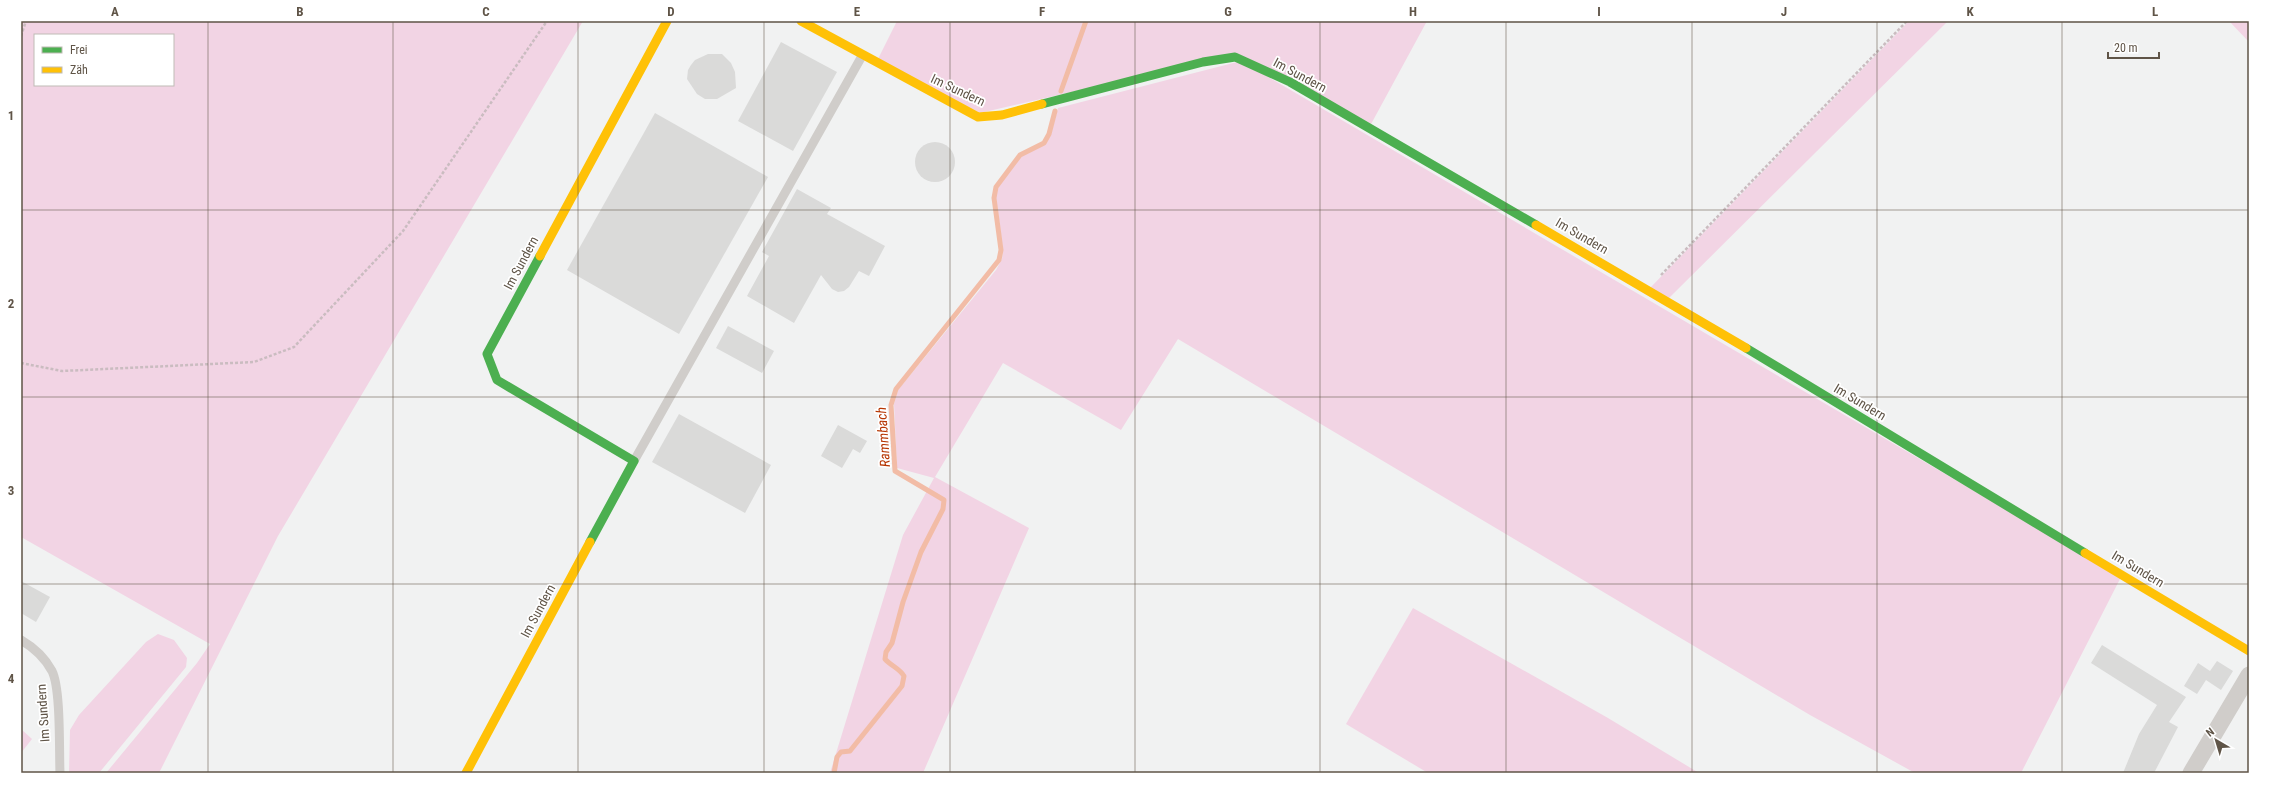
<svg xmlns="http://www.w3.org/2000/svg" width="2270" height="794" font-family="'Roboto Condensed',sans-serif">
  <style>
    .green { fill: #f2d4e4; fill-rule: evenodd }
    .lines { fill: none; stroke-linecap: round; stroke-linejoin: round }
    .stream { stroke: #f2bca6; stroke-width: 5 }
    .building { fill: #dadad9 }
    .path { stroke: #cabcc0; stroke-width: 2.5; stroke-dasharray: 3 2; stroke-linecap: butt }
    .lane { stroke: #d0cdca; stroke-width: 9 }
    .street { stroke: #d0cdca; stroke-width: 17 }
    .fast { stroke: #4caf50; stroke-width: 9 }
    .slow { stroke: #ffc107; stroke-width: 9 }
    .grid { fill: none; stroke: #5f5447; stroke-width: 1; stroke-opacity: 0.55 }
    .labels { text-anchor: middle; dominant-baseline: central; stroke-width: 3.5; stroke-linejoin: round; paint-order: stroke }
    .street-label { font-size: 13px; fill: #5f5447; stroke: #fff }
    .water-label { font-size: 14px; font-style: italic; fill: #b63603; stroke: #fff }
    .neatline { fill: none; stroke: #5f5447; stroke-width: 1.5 }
    .grid-label { font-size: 13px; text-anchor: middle; font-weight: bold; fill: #5f5447 }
  </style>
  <rect width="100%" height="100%" fill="#f1f2f2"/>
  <g class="green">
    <path d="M 21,21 L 583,21 L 278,536 L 159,773 L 106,773 L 197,663 L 210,644 L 21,537 ZM 35,35 L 173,35 L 173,85 L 35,85 Z"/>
    <polygon points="897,21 1427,21 1370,126 1238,54 980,113 876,63"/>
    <polygon points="1909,21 1948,21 1668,299 1650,288"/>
    <polygon points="2229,21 2249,21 2249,42"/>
    <polygon points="1241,61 2121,577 2021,773 1915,773 1810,715 1178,339 1121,430 1003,363 935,477 1029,528 923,773 830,773 903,535 934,478 897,468 894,404 898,390 996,270 1002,259 1003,250 996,198 997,188 1021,156 1046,143 1051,134 1058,108"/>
    <polygon points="1413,608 1608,718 1699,773 1428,773 1346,724"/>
    <polygon points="158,634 174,640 187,658 186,667 99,773 69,773 70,730 79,715 146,642"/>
    <polygon points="21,729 32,739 21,753"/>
  </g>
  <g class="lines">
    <g class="stream">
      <polyline points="1061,91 1086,21"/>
      <path d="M 834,773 L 837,757 L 841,752 L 850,751 L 902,686 L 904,676 C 899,668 891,666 885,659 L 886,652 L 892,643 L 903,602 L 921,552 L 943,509 L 944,500 L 895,471 L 891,405 L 896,389 L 999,260 L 1001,250 L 994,198 L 996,187 L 1020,155 L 1044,143 L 1049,134 L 1055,111"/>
    </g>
  </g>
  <g class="building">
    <polygon points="781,42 837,72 793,151 738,121"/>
    <polygon points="708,54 722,54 731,63 735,72 736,88 717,99 705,99 697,94 687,79 688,70 691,65 695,60"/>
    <polygon points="655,113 768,177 679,334 567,270"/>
    <circle cx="935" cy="162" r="20"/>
    <polygon points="797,189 831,208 827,214 885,246 869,276 859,271 849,287 844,291 838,292 832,289 821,275 794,323 747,296 769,256 762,252"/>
    <polygon points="728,326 774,351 762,373 716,348"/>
    <polygon points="679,414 771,465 745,513 652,462"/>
    <polygon points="838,425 867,441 860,453 853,449 842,468 821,456"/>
    <polygon points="21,581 50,597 36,622 21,613"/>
    <polygon points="2102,645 2186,697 2169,722 2178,727 2154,773 2123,773 2139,734 2157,705 2091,663"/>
    <polygon points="2217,661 2233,671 2221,690 2206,680 2197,694 2184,686 2198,663 2210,671"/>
  </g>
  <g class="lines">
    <g class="path">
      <polyline points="21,36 26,21"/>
      <polyline points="1661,275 1907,21"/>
      <polyline points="21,363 62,371 254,362 294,347 403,231 547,21"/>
    </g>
    <g class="lane">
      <polyline points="634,461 862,56"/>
      <path d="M 21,640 C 33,647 45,658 52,671 C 61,689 59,750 60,773"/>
    </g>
    <polyline class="street" points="2191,773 2249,675"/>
    <g class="fast">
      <polyline points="1042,104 1203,62 1235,57 1290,82 1536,225"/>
      <polyline points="540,256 487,354 497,380 634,461 590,542"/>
      <polyline points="1746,348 2085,553"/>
    </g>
    <g class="slow">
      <polyline points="801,21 978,117 1002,115 1042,104"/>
      <polyline points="1536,225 1746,348"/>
      <polyline points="540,256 667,21"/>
      <polyline points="2085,553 2249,651"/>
      <polyline points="466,773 590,542"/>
    </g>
  </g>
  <path class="grid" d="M 208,21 L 208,773M 393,21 L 393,773M 578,21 L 578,773M 764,21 L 764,773M 950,21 L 950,773M 1135,21 L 1135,773M 1320,21 L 1320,773M 1506,21 L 1506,773M 1692,21 L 1692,773M 1877,21 L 1877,773M 2062,21 L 2062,773M 21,210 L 2249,210M 21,397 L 2249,397M 21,584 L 2249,584"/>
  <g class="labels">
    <g class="street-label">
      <text transform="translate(1300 75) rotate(28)">Im Sundern</text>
      <text transform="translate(958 90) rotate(25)">Im Sundern</text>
      <text transform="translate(1582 236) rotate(30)">Im Sundern</text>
      <text transform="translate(521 263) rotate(-62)">Im Sundern</text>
      <text transform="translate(1860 402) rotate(31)">Im Sundern</text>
      <text transform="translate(2138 569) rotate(31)">Im Sundern</text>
      <text transform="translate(538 611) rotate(-62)">Im Sundern</text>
      <text transform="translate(43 713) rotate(-94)">Im Sundern</text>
    </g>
    <g class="water-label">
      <text transform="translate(883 437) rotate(-94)">Rammbach</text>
    </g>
  </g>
  <rect width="2270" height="794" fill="none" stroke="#ffffff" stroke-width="44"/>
  <rect x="34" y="34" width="140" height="52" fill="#ffffff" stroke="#bfbbb5"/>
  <rect x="42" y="47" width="20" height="6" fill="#4caf50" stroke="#bfbbb5"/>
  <text x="70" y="54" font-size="12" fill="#5f5447">Frei</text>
  <rect x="42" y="67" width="20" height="6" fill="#ffc107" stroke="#bfbbb5"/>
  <text x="70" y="74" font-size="12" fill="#5f5447">Zäh</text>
  <g transform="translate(2216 740) rotate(322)" stroke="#ffffff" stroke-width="3" paint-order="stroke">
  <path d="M0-3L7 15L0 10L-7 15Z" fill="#5f5447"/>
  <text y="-6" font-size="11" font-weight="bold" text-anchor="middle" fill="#5f5447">N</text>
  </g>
  <path d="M2108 52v6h51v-6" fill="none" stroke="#5f5447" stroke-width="2"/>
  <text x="2114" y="52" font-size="12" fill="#5f5447" stroke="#ffffff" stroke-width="3" paint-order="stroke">20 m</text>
  <rect x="22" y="22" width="2226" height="750" class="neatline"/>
  <g class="grid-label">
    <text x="115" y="16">A</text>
    <text x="300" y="16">B</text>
    <text x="486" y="16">C</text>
    <text x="671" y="16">D</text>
    <text x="857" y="16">E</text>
    <text x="1042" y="16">F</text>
    <text x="1228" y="16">G</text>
    <text x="1413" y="16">H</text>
    <text x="1599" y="16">I</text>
    <text x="1784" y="16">J</text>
    <text x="1970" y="16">K</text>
    <text x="2155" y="16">L</text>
    <text x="11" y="120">1</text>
    <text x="11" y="308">2</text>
    <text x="11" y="495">3</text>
    <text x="11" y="683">4</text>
  </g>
</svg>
